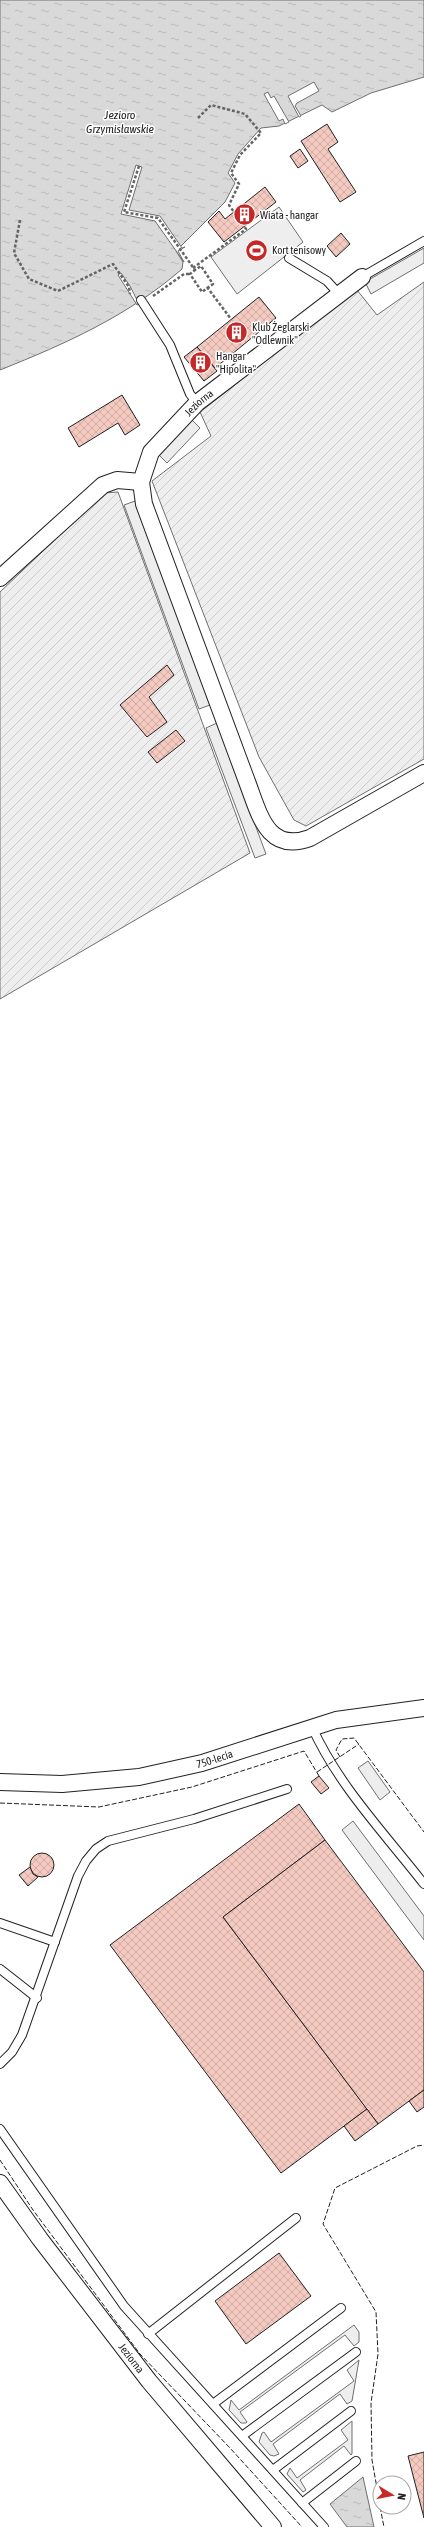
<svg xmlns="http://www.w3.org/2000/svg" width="424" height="2527" font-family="'Asap Condensed',sans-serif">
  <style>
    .grass { fill: #eee; stroke: #6f6f6f }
    .garden { fill: url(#garden-furrows); stroke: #6f6f6f }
    .parking { fill: #ededed; stroke: #6f6f6f }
    .water { fill: url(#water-ripples); stroke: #6f6f6f }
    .pier { fill: #fff; stroke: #6f6f6f }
    .building { fill: url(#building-cross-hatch); stroke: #222 }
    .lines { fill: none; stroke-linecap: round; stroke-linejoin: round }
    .service-casing { stroke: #222; stroke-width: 10 }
    .minor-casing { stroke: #222; stroke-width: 18 }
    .path { stroke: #646464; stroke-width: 2.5; stroke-dasharray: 3 2; stroke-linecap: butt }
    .service { stroke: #fff; stroke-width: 8 }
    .minor { stroke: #fff; stroke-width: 16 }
    .fence { stroke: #222; stroke-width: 1; stroke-dasharray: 5 2; stroke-linecap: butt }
    .labels { text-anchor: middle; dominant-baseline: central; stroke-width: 3; stroke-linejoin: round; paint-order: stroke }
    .poi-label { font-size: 11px; fill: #222; stroke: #fff; text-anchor: start }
    .street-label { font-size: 11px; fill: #222; stroke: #fff }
    .water-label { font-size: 12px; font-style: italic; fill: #222; stroke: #fff }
  </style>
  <defs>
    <pattern id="garden-furrows" width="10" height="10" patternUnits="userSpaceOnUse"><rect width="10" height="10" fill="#eee"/><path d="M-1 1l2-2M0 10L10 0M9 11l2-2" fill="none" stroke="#ccc"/></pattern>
    <pattern id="water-ripples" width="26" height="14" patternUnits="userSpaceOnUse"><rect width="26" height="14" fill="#d9d9d9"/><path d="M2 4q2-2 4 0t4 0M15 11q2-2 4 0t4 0" fill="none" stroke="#bababa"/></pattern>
    <pattern id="building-cross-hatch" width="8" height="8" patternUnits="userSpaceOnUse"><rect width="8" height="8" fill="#f3c9c0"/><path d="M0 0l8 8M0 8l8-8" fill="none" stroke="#d0aca5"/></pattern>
  </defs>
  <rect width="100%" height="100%" fill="#fff"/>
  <g class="grass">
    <polygon points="279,207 303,242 237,294 211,257"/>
    <polygon points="354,2325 359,2332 359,2342 354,2346 345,2335 240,2412 247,2422 246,2423 241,2423 229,2410 231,2400 239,2410"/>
    <polygon points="359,2360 352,2401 347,2404 340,2394 273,2444 279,2454 274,2456 270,2455 259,2442 262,2433 264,2432 271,2442 354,2381 347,2370"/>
    <polygon points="352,2421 352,2454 351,2455 344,2446 300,2480 306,2490 303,2492 287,2474 290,2468 297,2478 348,2440 341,2430"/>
  </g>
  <g class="garden">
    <polygon points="424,282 424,759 306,826 294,820 259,757 152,481 211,436 200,412 357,290 377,315"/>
    <polygon points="118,492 250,853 0,999 0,592 104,493"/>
  </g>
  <g class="parking">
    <polygon points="424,248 424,263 371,294 365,282"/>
    <polygon points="191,419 200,428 167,463 158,454"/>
    <polygon points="135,501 210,705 199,709 124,505"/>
    <polygon points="217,723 266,854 255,858 206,728"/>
    <polygon points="368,1761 390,1792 380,1800 358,1768"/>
    <polygon points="353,1821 424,1916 424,1940 342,1830"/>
  </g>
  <g class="water">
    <path d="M 0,0 L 424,0 L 424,77 L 371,93 L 332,112 L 322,105 L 279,126 L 261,128 L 238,154 L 228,173 L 235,183 L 225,202 L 176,251 L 183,262 L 182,269 C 128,316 65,344 0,370 Z"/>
    <polygon points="363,2477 374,2527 347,2527 330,2504"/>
  </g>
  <g class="pier">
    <polygon points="314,82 319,91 297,103 295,106 301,116 299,117 288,96"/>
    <polygon points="268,92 271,98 274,96 289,122 285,124 283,119 279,121 264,94"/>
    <polygon points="136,165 142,167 129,210 160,216 182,248 185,247 178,251 184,262 155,221 121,214"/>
    <polygon points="121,273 130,286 139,304 137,305 118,275"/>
  </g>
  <g class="building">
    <polygon points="327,124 338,142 328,149 356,192 340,202 301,141"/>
    <polygon points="300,149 308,161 298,168 290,156"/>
    <polygon points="265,187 276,202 224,242 208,222 219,211 225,219"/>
    <polygon points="341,233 350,244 336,257 327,246"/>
    <polygon points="259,297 276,318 215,368 197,347"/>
    <polygon points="197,347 217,371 204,381 184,357"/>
    <polygon points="122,395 140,425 125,435 118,423 79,447 68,428"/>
    <polygon points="167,665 174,675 149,697 167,722 147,737 120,705"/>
    <polygon points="176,730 185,741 157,763 148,752"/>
    <polygon points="319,1776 329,1788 321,1794 311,1782"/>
    <polygon points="299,1804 325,1840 223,1917 367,2109 281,2173 110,1945"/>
    <polygon points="325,1840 424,1972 424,2090 378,2124 223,1917"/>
    <circle cx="42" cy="1865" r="12"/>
    <polygon points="30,1867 33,1874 38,1877 28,1886 19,1875"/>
    <polygon points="424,2090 424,2107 417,2112 409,2101"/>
    <polygon points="367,2109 378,2124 355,2141 344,2126"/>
    <polygon points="279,2253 311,2296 246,2344 215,2301"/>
    <polygon points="424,2452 424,2518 408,2456"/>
  </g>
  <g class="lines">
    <defs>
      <g id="service">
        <polyline points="289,258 327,281 338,293"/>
        <polyline points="362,277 424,241"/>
        <polyline points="141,300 170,345 190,394 197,403"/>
        <path d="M 312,1727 C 338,1785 385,1834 424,1884"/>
        <polyline points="0,1923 55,1942"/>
        <polyline points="0,1969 37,1998"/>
        <polyline points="0,2064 12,2052 22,2035 78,1876 86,1861 96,1849 108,1841 194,1819 287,1789"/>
        <polyline points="0,2129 124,2306 324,2527"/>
        <polyline points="148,2334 296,2218"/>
        <polyline points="213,2404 341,2308"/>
        <polyline points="242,2436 356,2352"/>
        <polyline points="273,2470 351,2411"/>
        <polyline points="302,2503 356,2461"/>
      </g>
      <g id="minor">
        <path d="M 141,482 L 144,504 L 249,787 C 260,817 269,853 310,838 L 424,773"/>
        <path id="s1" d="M 0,578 L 103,485 L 117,480 L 141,482 L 151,452 L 197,403 L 362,277"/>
        <path id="s2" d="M 0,1782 L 62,1784 L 139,1777 L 202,1763 L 336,1720 L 424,1708"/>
        <path id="s3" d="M 0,2183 L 40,2239 L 149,2381 L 273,2527"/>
      </g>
    </defs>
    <use href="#service" class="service-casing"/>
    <use href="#minor" class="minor-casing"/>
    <g class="path">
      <polyline points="198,118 211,105 245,114 261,133 240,155 231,173 239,184 229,205 234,212"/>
      <polyline points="139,166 124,212 158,218 195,270 201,266 213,284 202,292 190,274 195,270"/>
      <polyline points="20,220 14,253 29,279 58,291 113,264 129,287 130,294"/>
      <polyline points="193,268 246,229 244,226"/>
      <polyline points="207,287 231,319"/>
      <polyline points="153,296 184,274 190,274"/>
    </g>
    <use href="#service" class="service"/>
    <use href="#minor" class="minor"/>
    <g class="fence">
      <polyline points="340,1757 336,1750 342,1739 354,1738 424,1832"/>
      <polyline points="317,1772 359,1744"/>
      <polyline points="0,1803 99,1807 192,1787 304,1751 319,1776"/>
      <polyline points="0,2160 33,2210 140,2354 230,2448 302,2527"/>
      <polyline points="380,2505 372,2460 371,2403 378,2354 376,2312 323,2224 335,2188 417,2146 424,2145"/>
      <polyline points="380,2507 384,2527"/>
    </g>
  </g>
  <defs>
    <symbol id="building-disc" viewBox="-11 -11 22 22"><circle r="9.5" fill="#c62828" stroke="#fff"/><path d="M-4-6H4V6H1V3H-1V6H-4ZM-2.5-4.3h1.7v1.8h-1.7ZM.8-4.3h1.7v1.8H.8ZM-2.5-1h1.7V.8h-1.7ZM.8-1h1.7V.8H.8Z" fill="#fff"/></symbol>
    <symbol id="stadium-disc" viewBox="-11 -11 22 22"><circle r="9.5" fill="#c62828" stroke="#fff"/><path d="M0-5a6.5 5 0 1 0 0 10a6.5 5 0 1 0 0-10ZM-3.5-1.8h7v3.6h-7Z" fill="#fff"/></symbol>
  </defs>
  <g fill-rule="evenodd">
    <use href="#building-disc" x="232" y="202" width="25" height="25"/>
    <use href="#stadium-disc" x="244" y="238" width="25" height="25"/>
    <use href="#building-disc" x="224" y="320" width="25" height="25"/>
    <use href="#building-disc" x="188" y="350" width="25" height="25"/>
  </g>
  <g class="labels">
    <g class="poi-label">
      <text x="260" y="215">Wiata - hangar</text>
      <text x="272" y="250">Kort tenisowy</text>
      <text x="252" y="327">Klub Żeglarski<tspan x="252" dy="13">"Odlewnik"</tspan></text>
      <text x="216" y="356">Hangar<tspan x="216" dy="13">"Hipolita"</tspan></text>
    </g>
    <g class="street-label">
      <text stroke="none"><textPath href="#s1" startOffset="278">Jeziorna</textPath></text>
      <text stroke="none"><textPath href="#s2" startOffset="217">750-lecia</textPath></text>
      <text stroke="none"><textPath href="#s3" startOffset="219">Jeziorna</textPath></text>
    </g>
    <g class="water-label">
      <text x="120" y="115">Jezioro<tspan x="120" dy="14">Grzymisławskie</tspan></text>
    </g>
  </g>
  <g transform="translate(392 2495) rotate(100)"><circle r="19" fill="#ffffff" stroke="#a7a7a7"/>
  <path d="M0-3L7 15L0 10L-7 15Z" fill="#c62828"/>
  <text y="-6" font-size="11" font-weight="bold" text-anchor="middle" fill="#222222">N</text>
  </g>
</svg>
